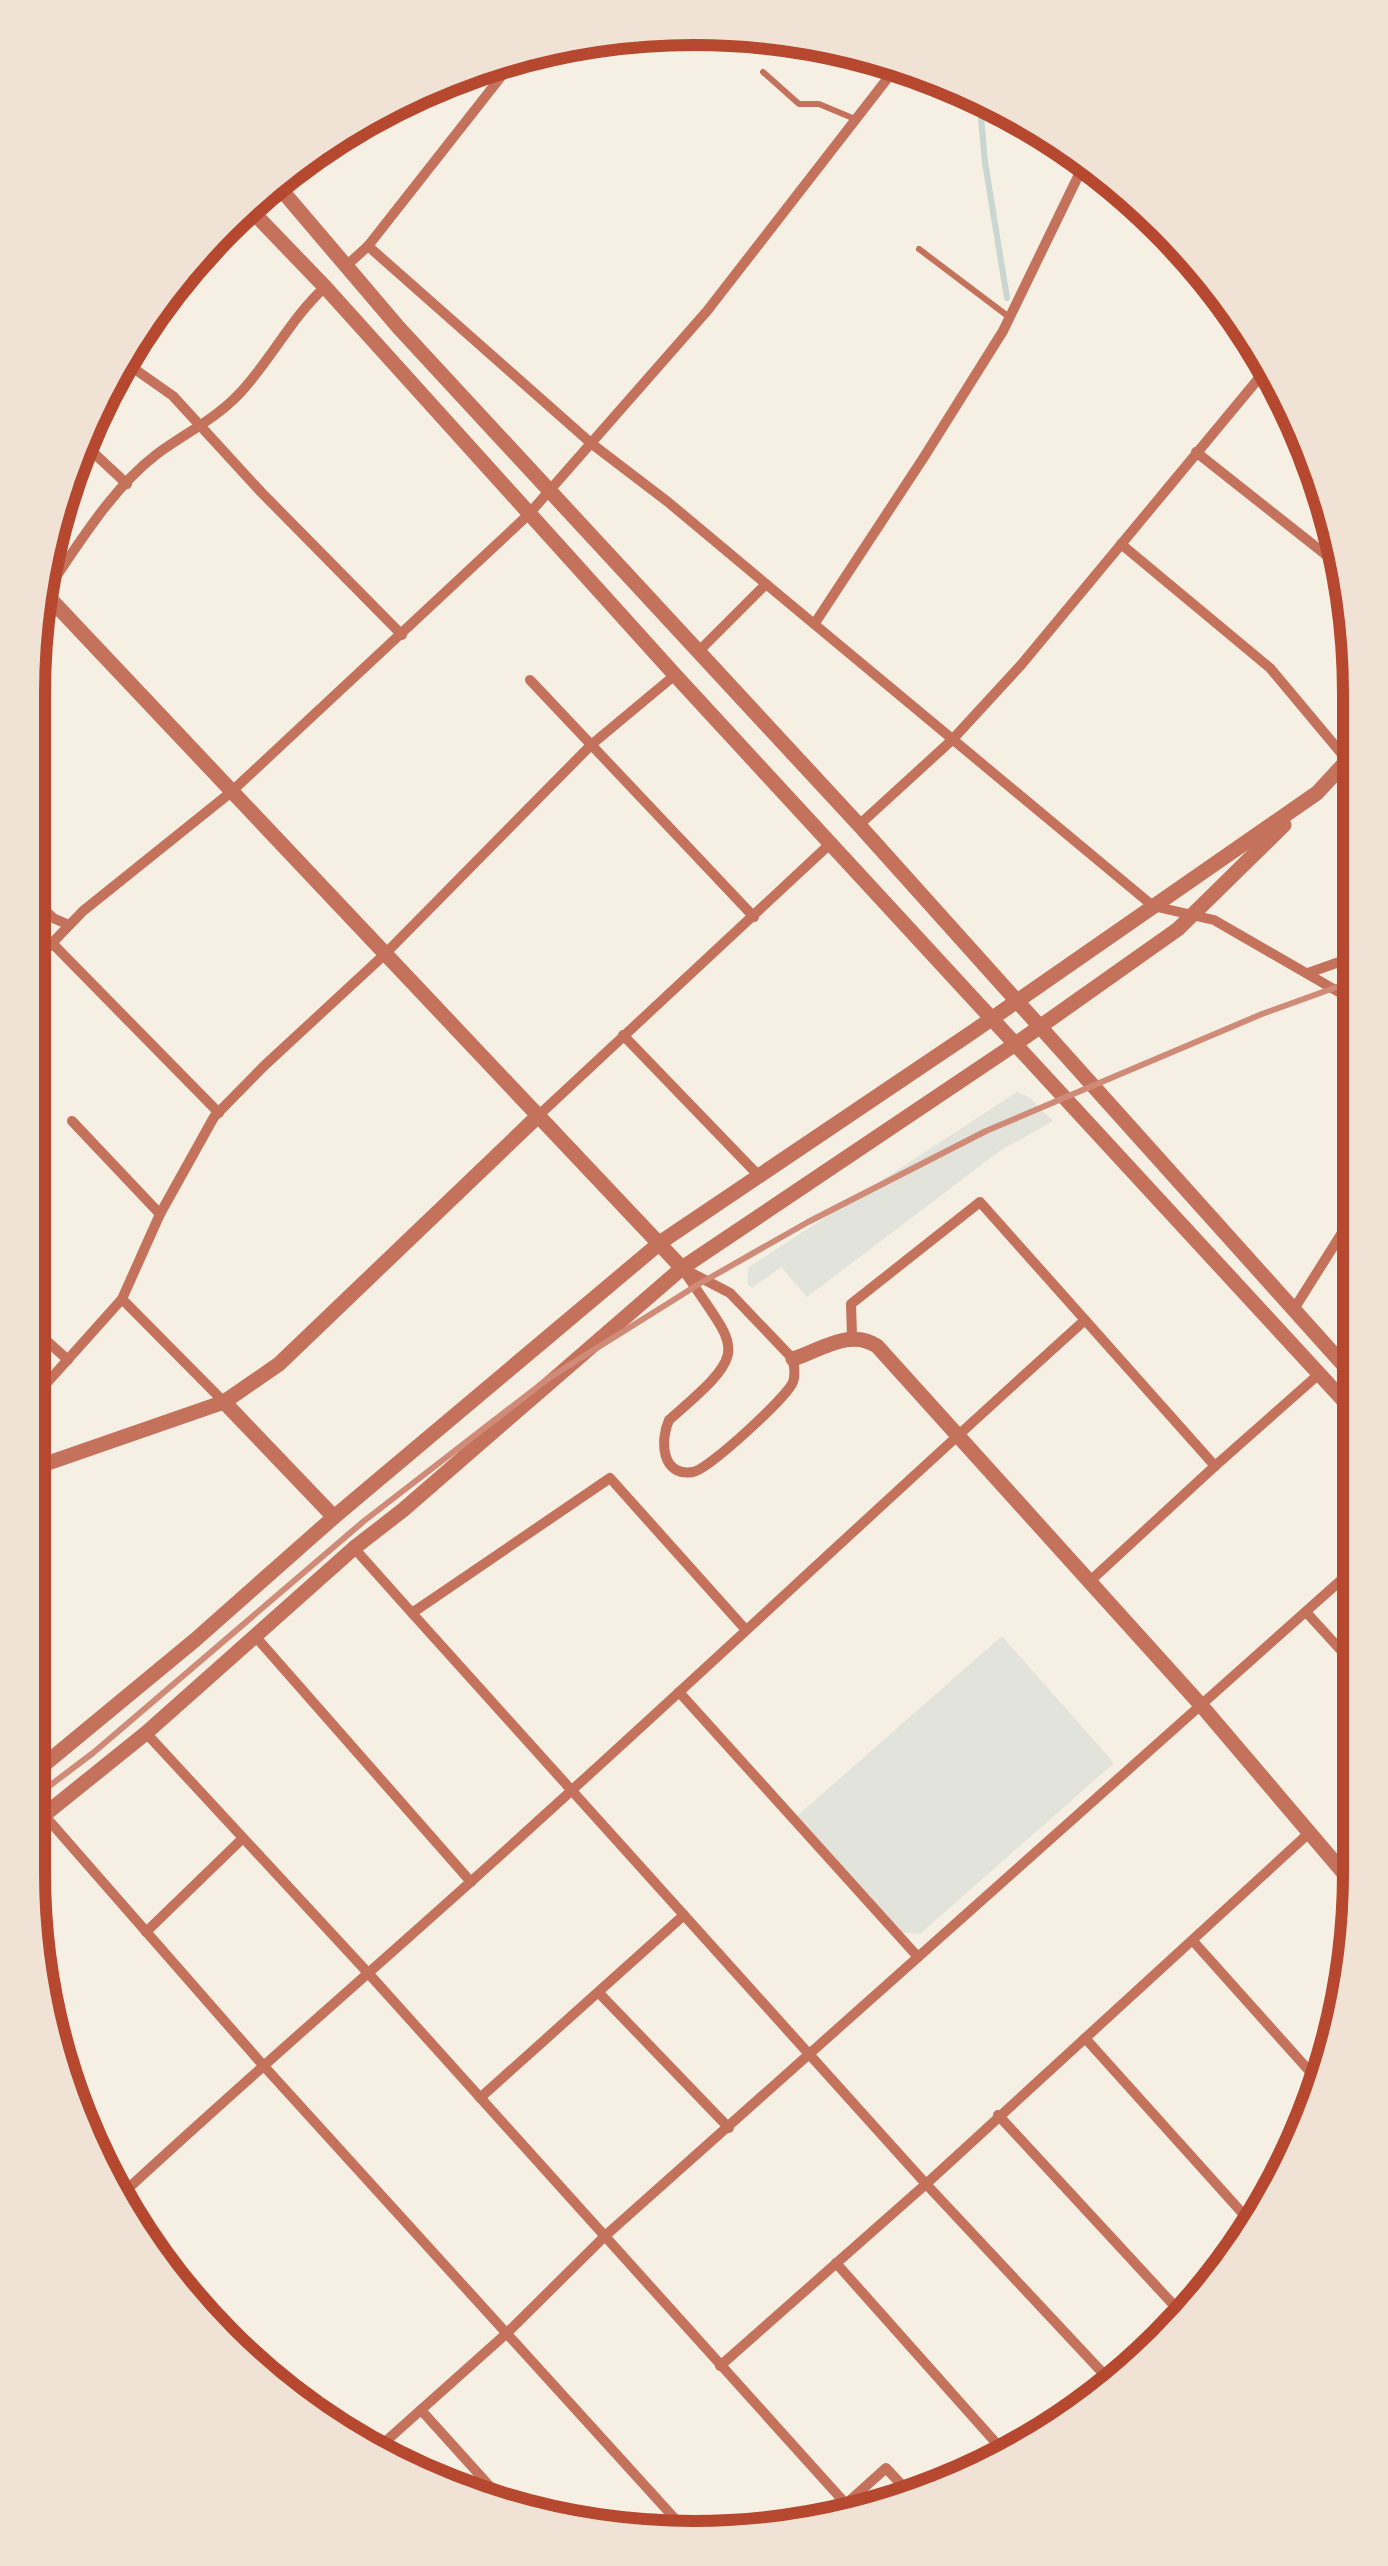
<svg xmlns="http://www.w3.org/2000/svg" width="1388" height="2566" font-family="'Libre Baskerville',serif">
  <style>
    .green { fill: #e2e4dc }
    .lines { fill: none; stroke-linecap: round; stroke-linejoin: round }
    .stream { stroke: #c9d6d2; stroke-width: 6 }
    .service { stroke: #c5725c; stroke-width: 6 }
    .minor { stroke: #c5725c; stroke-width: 10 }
    .tertiary { stroke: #c5725c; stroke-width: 15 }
    .rail { stroke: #cf8b77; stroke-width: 6 }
    .rim { fill: none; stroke: #b5482f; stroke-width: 12 }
  </style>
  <rect width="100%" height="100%" fill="#f6efe4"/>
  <g class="green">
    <polygon points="1017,1092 1029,1097 1053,1121 1001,1150 807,1297 781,1267 752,1288 747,1283 749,1267"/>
    <polygon points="1002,1636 1114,1763 920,1934 900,1932 797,1816"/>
  </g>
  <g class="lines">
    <polyline class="stream" points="979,95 985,162 1007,298"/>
    <g class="service">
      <polyline points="763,72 799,104 819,104 855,119"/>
      <polyline points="919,249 1009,317"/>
    </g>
    <g class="minor">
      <polyline points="1066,147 1086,162"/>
      <polyline points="368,246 592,444 668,502 766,584"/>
      <polyline points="345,267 368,246 522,50"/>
      <polyline points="119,358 173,396 261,492 402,635"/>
      <polyline points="83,443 127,484"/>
      <polyline points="1196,452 1330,558 1341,546"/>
      <polyline points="1121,544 1270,668 1347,760"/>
      <path d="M 36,605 C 73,555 106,493 157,454 C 184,434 214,420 238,395 C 270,362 290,319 325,287"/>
      <polyline points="815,623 924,457 1003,331 1085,162"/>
      <polyline points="698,652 766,584 1153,906 1214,920 1356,1002"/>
      <polyline points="530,680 754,917"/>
      <polyline points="1337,774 1355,787"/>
      <polyline points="859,825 952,740 1021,665 1269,366"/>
      <polyline points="29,894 53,918 69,925"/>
      <polyline points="52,943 219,1113"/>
      <polyline points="29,967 83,911 230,793 528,515 707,311 901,61"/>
      <polyline points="1308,973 1356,956"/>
      <polyline points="623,1035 759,1176"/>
      <polyline points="539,1115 832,842"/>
      <polyline points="72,1121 160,1214"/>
      <polyline points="28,1148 40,1158"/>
      <path d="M 682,1268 L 730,1293 L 793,1359 C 794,1367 796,1374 793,1382 C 787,1397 708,1470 693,1472 C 661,1477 660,1440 669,1420 C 753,1347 739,1354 682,1268 Z"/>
      <polyline points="122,1299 224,1402"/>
      <polyline points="1294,1309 1357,1209"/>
      <polyline points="28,1324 68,1360"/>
      <polyline points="852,1336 851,1304 980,1202 1215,1466 1089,1582"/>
      <polyline points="28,1404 122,1299 160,1214 214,1117 264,1066 384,955 591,745 675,675"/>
      <polyline points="1215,1466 1319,1374"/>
      <polyline points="354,1548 412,1613 610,1478 746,1630"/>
      <polyline points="1306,1612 1358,1669"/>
      <polyline points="412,1613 926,2184 1114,2385"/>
      <polyline points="255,1636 471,1882"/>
      <polyline points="679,1692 918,1957"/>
      <polyline points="146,1733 369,1974 846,2504 835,2514"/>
      <polyline points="45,1816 262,2064 687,2532"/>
      <polyline points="146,1932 242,1839"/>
      <polyline points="1193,1941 1321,2084"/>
      <polyline points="599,1993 729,2128"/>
      <polyline points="1085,2038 1254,2226"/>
      <polyline points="480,2098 684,1915"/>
      <polyline points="998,2115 1182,2314"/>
      <path d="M 121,2195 C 258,2068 400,1947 538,1821 C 721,1655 901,1486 1085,1320"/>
      <polyline points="836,2263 1005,2453"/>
      <polyline points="720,2366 926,2184 1309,1833"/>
      <polyline points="421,2410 513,2512"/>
      <polyline points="376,2450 507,2333 605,2236 1358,1565"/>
      <polyline points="846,2504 886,2468 912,2496"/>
    </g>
    <g class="tertiary">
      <polyline points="273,180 399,328 859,825 1357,1380"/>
      <polyline points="246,205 325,287 675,675 1357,1415"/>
      <polyline points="39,587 682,1268"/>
      <path d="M 793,1359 C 821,1350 850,1328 877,1346 L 1200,1704 L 1359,1891"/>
      <polyline points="224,1402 334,1517"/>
      <polyline points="28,1470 224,1402 279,1364 539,1115"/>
      <polyline points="28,1778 195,1640 334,1517 661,1242 971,1033 1317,793 1355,752"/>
      <polyline points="28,1798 45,1816"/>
      <polyline points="28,1828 146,1733 354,1548 403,1510 682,1268 1014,1045 1178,929 1284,825"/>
    </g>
    <polyline class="rail" points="28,1802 93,1753 364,1521 549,1378 699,1284 808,1222 986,1131 1262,1014 1356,980"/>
  </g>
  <path d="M0 0H1388V2566H0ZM694 45H694A649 649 0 0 1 1343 694V1872A649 649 0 0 1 694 2521H694A649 649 0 0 1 45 1872V694A649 649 0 0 1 694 45Z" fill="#f1e2d6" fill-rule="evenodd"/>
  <path class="rim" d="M694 45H694A649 649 0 0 1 1343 694V1872A649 649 0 0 1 694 2521H694A649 649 0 0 1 45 1872V694A649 649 0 0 1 694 45Z"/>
</svg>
